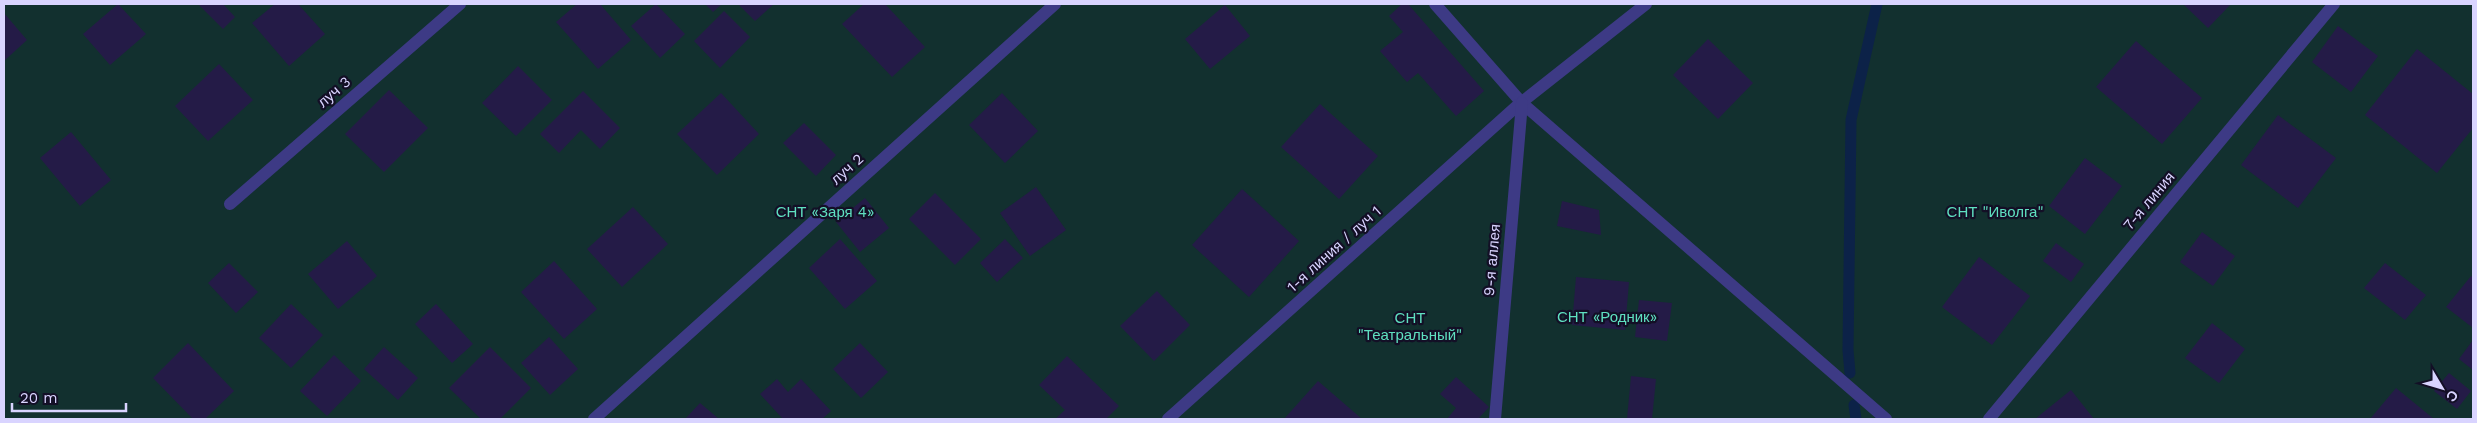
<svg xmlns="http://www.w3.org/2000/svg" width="2477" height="423" font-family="'Work Sans',sans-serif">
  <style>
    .green { fill: #12302f }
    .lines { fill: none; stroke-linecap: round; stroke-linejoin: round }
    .stream { stroke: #0c2248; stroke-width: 11 }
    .building { fill: #241b47 }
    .minor { stroke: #3d3a85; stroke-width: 12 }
    .labels { text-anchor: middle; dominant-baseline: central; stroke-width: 4.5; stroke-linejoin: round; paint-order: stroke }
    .street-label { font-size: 15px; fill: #d9d4ff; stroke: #130f26 }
    .park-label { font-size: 15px; fill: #5fe0c0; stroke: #130f26 }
  </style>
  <rect width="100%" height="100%" fill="#130f26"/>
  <rect class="green" x="4" y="4" width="2469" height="415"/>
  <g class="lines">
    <g class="stream">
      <polyline points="1850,373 1848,350 1851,120 1877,4"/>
      <polyline points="1854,405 1856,419"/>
    </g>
  </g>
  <g class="building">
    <polygon points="118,4 146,34 110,65 83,34"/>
    <polygon points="198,4 223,4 235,17 223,29"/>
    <polygon points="275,4 298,4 325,34 289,66 252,23"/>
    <polygon points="577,4 600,4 631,40 598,69 556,22"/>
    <polygon points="656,4 685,34 660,58 631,26"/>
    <polygon points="705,4 722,4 713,12"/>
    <polygon points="738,4 774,4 755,21"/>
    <polygon points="864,4 885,4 925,47 892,77 842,24"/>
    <polygon points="1402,4 1408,4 1484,91 1456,116 1418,73 1407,82 1380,51 1403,32 1389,16"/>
    <polygon points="2183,4 2231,4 2208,28"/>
    <polygon points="1225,5 1250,36 1210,69 1185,39"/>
    <polygon points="724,11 750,37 720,68 694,41"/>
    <polygon points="4,13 27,40 4,61"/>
    <polygon points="2338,26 2378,56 2351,92 2312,62"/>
    <polygon points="1708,39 1753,83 1718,119 1673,75"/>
    <polygon points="2136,41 2202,98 2162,144 2096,87"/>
    <polygon points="2417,49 2473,94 2473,128 2437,173 2365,115"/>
    <polygon points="219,64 253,100 208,141 175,106"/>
    <polygon points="518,66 552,100 516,136 482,103"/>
    <polygon points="389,90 428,128 384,172 345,134"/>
    <polygon points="583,91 620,128 600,149 581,130 559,153 540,134"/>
    <polygon points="721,93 759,134 717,175 677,134"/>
    <polygon points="1002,93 1038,131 1005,163 969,125"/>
    <polygon points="1320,104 1378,156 1339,199 1281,147"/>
    <polygon points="2278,115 2336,158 2298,208 2241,165"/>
    <polygon points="804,123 836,155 816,176 783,143"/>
    <polygon points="71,132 111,180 80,206 40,158"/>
    <polygon points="2085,158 2122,186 2085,234 2049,206"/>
    <polygon points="1036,187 1066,230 1030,256 1000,213"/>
    <polygon points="1242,189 1299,241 1249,297 1192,245"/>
    <polygon points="935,193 981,239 955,265 909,219"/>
    <polygon points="865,198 889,228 860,252 836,222"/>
    <polygon points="1562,201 1599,210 1601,235 1557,226"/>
    <polygon points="633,207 668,244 622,287 587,249"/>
    <polygon points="2202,232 2235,256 2213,286 2180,262"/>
    <polygon points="840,239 877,281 845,309 809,268"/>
    <polygon points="1005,239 1023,258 997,282 980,263"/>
    <polygon points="347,241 377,276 338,309 308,274"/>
    <polygon points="2056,243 2084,264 2071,282 2043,261"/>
    <polygon points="1979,257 2030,296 1992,345 1942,307"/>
    <polygon points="554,261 597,309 564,339 521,292"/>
    <polygon points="229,263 258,292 236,313 208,283"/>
    <polygon points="2385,263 2426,295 2405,320 2364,288"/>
    <polygon points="2471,276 2473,278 2473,328 2446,307"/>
    <polygon points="1576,277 1629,282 1625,330 1572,325"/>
    <polygon points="1157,291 1190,325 1154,361 1120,326"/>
    <polygon points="1639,300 1672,303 1667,341 1635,337"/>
    <polygon points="291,304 323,335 291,368 259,338"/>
    <polygon points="436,304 473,344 452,363 415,324"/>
    <polygon points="2212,323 2245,349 2219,383 2185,358"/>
    <polygon points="549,337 578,369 550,395 521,363"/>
    <polygon points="2473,340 2473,370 2459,359"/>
    <polygon points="188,343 234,391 205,419 193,419 153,378"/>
    <polygon points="860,343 888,372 861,398 833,369"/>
    <polygon points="384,347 418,378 398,400 364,369"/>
    <polygon points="490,347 531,388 500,419 481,419 449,388"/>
    <polygon points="334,355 361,381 327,416 300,391"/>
    <polygon points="1067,356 1119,406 1106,419 1055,419 1065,410 1039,385"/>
    <polygon points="2449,373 2471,391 2457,409 2434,391"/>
    <polygon points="1631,376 1656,379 1652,419 1627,419"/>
    <polygon points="1456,377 1489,407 1478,419 1447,419 1456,408 1440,394"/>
    <polygon points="777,379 788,392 801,379 831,411 822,419 783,419 760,394"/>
    <polygon points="1318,381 1362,419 1284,419"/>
    <polygon points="2396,388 2434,419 2370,419"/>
    <polygon points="2071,390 2094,419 2035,419"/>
    <polygon points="700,403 719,419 685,419"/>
  </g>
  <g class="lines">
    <g class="minor">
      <polyline points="1435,4 1522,103 1886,419"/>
      <polyline points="230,204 460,4"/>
      <polyline points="594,419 1055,4"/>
      <polyline points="1168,419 1517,106 1646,4"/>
      <polyline points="1495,419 1522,103"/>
      <polyline points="1989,419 2334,4"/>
    </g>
  </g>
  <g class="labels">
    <g class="street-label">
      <text transform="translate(334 92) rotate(-41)">луч 3</text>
      <text transform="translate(847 169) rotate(-42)">луч 2</text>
      <text transform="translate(2149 201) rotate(-50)">7-я линия</text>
      <text transform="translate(1334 249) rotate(-42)">1-я линия / луч 1</text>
      <text transform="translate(1492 260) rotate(-85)">9-я аллея</text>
    </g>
    <g class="park-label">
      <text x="825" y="212">СНТ «Заря 4»</text>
      <text x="1995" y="212">СНТ "Иволга"</text>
      <text x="1607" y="317">СНТ «Родник»</text>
      <text x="1410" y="318">СНТ<tspan x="1410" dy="17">"Театральный"</tspan></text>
    </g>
  </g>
  <rect width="2477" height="423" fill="none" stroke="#d9d4ff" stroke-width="10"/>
  <g transform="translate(2442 388) rotate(128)" stroke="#130f26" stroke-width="4" paint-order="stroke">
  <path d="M0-4L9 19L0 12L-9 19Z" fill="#d9d4ff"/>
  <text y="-8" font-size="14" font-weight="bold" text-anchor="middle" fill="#d9d4ff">С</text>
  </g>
  <path d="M12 403v8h114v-8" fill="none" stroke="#d9d4ff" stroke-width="2.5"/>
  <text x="20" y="403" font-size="15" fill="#d9d4ff" stroke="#130f26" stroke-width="4" paint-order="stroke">20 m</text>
</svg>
